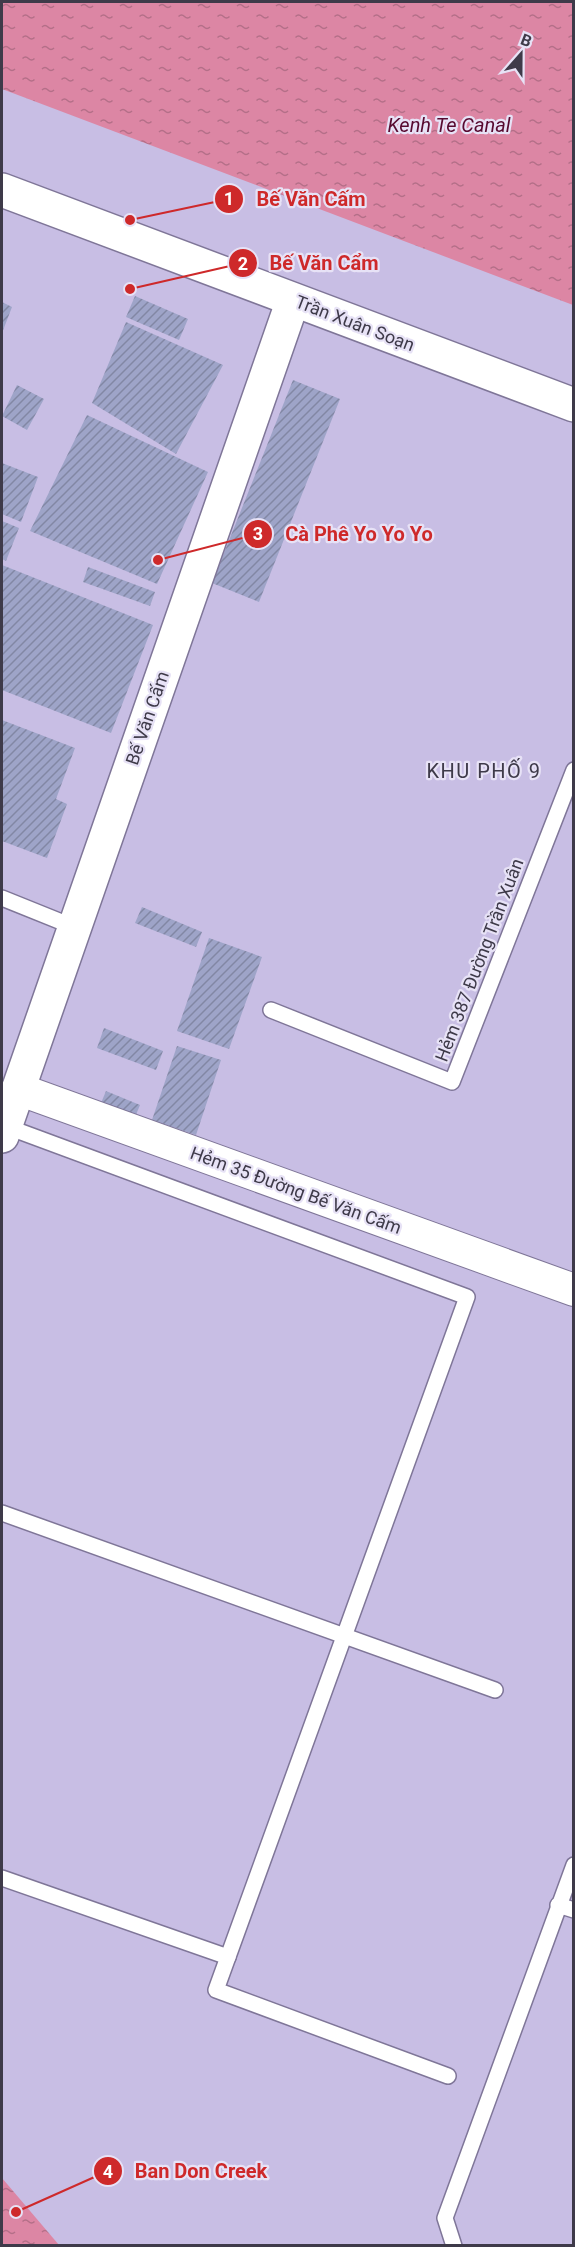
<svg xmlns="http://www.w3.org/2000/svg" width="575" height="2247" font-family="Roboto,sans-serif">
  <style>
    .water { fill: url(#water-ripples) }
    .building { fill: url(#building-hatch) }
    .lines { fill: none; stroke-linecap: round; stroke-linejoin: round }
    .service-casing { stroke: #7f7698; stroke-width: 18 }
    .minor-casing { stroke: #7f7698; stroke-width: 34 }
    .tertiary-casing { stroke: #7f7698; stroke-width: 36 }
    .secondary-casing { stroke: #7f7698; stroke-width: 36 }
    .service { stroke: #fff; stroke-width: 15 }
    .minor { stroke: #fff; stroke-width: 32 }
    .tertiary { stroke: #fff; stroke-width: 33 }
    .secondary { stroke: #fff; stroke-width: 33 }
    .labels { text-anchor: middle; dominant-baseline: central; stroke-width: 4.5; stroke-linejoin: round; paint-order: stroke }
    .street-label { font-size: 18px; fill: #3e3a49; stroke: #e7e2f6 }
    .water-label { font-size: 20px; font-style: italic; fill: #57092f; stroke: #e7e2f6 }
    .neighbourhood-label { font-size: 20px; letter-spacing: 1.5px; fill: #3e3a49; stroke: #e7e2f6 }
    .leader { fill: none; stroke: #ce292a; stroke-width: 2 }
    .callout-dot { fill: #ce292a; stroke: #e7e2f6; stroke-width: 2 }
    .mark-label { font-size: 18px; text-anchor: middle; font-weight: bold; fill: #fff }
    .callout-label { font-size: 20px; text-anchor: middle; font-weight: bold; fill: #ce292a; stroke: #e7e2f6; stroke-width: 4.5; stroke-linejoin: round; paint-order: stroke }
  </style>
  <defs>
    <pattern id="water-ripples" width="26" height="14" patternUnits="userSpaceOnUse" patternTransform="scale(1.5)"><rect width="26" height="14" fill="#dc86a4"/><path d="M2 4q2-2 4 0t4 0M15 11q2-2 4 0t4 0" fill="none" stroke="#b46f88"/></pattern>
    <pattern id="building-hatch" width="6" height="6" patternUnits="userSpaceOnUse" patternTransform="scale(1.5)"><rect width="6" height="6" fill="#9ea4c8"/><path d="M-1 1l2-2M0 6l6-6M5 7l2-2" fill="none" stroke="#8287a4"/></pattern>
  </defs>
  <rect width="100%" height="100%" fill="#c8bee4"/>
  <g class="water">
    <polygon points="2,2 573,2 573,305 2,89"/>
    <polygon points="2,2178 59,2245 2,2245"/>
  </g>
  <g class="building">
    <polygon points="135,296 188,319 179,340 126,317"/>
    <polygon points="2,302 12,307 2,333"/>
    <polygon points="126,322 223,365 176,454 92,403"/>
    <polygon points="293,380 340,399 259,602 212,583"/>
    <polygon points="17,385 44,399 27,430 2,416"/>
    <polygon points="87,415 208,472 157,584 30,531"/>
    <polygon points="2,463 38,477 21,522 2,514"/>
    <polygon points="2,521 19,528 6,561 2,559"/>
    <polygon points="2,565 153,625 111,733 2,690"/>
    <polygon points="88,567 155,592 150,606 83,582"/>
    <polygon points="2,720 75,748 56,799 67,804 47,858 2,841"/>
    <polygon points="142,907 202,932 196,947 135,923"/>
    <polygon points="209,938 262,957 229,1049 177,1031"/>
    <polygon points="104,1028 163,1051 156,1070 97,1048"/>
    <polygon points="177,1046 221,1060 196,1135 152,1120"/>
    <polygon points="106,1091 140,1105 133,1122 99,1108"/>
  </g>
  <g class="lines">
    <defs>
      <g id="service">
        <polyline points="2,898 74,927"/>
        <polyline points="271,1010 452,1082 574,770"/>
        <polyline points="5,1126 467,1297 216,1990 448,2076"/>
        <polyline points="2,1513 495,1690"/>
        <polyline points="2,1878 228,1957"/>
        <polyline points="558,1905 574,1910"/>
        <polyline points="454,2246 445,2218 574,1865"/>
      </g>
      <polyline id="minor" points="18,1089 574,1290"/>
      <polyline id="tertiary" points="2,1136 293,300"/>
      <polyline id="secondary" points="2,190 574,405"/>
    </defs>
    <use href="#service" class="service-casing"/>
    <use href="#minor" class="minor-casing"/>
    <use href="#tertiary" class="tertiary-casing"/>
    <use href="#secondary" class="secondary-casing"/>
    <use href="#service" class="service"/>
    <use href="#minor" class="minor"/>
    <use href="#tertiary" class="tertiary"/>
    <use href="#secondary" class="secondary"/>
  </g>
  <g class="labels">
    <g class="street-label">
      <text transform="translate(355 323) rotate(21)">Trần Xuân Soạn</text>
      <text transform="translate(147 718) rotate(-71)">Bế Văn Cấm</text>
      <text transform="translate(479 960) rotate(-69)">Hẻm 387 Đường Trần Xuân</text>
      <text transform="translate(296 1190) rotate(20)">Hẻm 35 Đường Bế Văn Cấm</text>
    </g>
    <g class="water-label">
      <text x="449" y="125">Kenh Te Canal</text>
    </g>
    <g class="neighbourhood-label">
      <text x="484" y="771">KHU PHỐ 9</text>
    </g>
  </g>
  <path class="leader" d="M130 220L229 199M130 289L243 263M158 560L258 534M16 2212L108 2171"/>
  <g class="callout-dot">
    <circle cx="130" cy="220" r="6"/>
    <circle cx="130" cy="289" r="6"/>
    <circle cx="158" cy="560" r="6"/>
    <circle cx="16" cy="2212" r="6"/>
    <circle cx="229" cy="199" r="15"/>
    <circle cx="243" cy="263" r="15"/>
    <circle cx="258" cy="534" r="15"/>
    <circle cx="108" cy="2171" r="15"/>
  </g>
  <g class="mark-label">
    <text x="229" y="205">1</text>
    <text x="243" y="270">2</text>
    <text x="258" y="540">3</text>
    <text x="108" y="2178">4</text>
  </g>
  <g class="callout-label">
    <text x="311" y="206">Bế Văn Cấm</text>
    <text x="324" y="270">Bế Văn Cẩm</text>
    <text x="359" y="541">Cà Phê Yo Yo Yo</text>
    <text x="201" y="2178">Ban Don Creek</text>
  </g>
  <rect width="575" height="2247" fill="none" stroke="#3e3a49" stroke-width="6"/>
  <g transform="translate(521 54) rotate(21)" stroke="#e7e2f6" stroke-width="4.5" paint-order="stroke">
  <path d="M0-4.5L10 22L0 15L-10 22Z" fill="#3e3a49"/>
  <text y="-9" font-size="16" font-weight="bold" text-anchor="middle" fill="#3e3a49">B</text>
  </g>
</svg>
